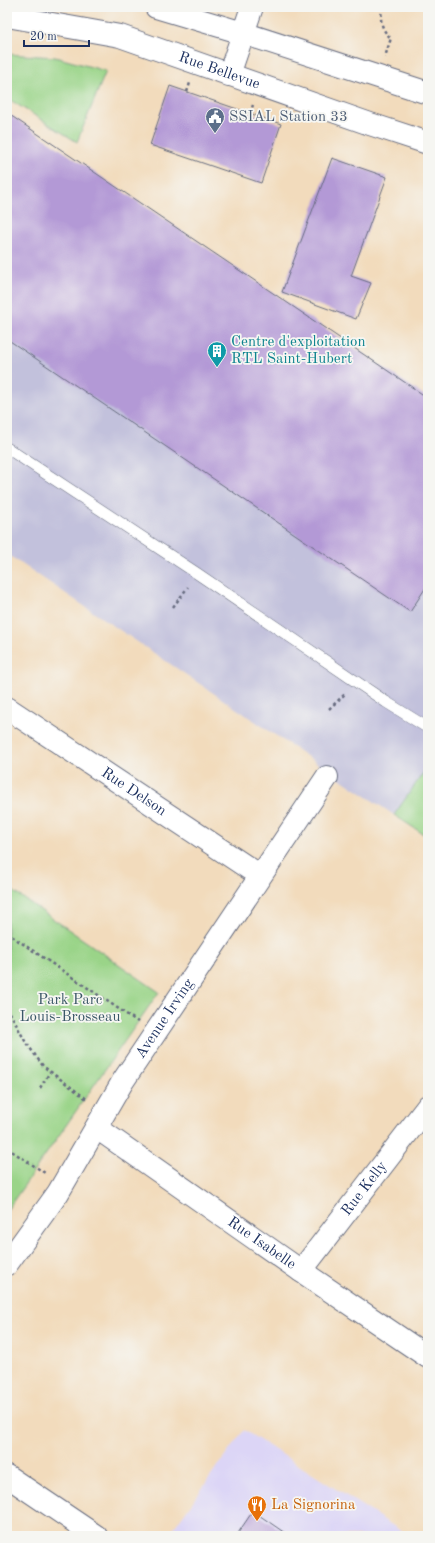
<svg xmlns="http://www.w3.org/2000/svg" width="435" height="1543" font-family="'Old Standard TT',serif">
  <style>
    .built { fill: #dcd5f6 }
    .industrial { fill: #c2c1dc }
    .green { fill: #9ad488; stroke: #5a8273 }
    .building { fill: #b399d6 }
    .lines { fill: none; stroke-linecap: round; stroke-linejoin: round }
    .service-casing { stroke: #666b7f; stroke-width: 12 }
    .minor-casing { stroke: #666b7f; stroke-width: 24 }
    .tertiary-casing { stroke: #666b7f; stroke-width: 24 }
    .path { stroke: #666b7f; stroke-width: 2.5; stroke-dasharray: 3 3; stroke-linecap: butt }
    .service { stroke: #fff; stroke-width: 11 }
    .minor { stroke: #fff; stroke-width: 22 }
    .tertiary { stroke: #fff; stroke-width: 22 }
    .labels { text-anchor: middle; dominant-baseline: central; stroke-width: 3.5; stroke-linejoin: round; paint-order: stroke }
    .street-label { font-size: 15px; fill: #1b2f5e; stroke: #f6f6f2 }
    .service-label { font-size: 15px; fill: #4e5e75; stroke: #f6f6f2; text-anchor: start }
    .culture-label { font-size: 15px; fill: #0d838f; stroke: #f6f6f2; text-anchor: start }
    .park-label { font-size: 15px; fill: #3b5868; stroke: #f6f6f2 }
    .food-label { font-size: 15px; fill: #c56008; stroke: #f6f6f2; text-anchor: start }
  </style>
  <rect width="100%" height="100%" fill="#f6f6f2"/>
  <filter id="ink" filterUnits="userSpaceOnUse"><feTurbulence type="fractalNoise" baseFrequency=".025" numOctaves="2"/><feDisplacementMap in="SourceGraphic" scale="8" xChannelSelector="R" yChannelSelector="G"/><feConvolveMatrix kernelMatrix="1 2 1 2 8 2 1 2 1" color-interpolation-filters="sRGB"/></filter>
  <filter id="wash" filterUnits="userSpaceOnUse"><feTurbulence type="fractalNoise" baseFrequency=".012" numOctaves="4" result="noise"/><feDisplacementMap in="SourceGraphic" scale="16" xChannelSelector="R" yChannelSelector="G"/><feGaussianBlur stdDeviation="0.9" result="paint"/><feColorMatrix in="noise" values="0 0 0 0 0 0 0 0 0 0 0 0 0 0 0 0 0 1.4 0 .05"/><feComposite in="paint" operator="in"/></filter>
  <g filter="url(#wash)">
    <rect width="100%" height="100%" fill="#f2dbbc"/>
    <polygon class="built" points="244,1430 409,1536 168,1536"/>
    <polygon class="industrial" points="7,113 428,398 428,766 394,815 7,554"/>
    <g class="green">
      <polygon points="7,54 55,57 106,71 77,142 7,98"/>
      <polygon points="428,766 428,837 394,815"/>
      <polygon points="7,887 159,992 7,1210"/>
    </g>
    <g id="blocks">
      <g class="building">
        <polygon points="170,86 281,124 261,183 150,145"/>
        <polygon points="7,113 428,398 428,584 410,612 7,339"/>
        <polygon points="332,158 387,177 351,276 371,283 356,319 282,292"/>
        <polygon points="253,1511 285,1533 284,1536 236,1536"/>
      </g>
    </g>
  </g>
  <g filter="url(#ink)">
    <use href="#blocks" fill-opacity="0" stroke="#666b7f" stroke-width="1"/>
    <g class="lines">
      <defs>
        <polyline id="service" points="7,448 198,574 386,702 428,728"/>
        <g id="minor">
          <polyline points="229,75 252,7"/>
          <path id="s1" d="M 7,708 L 259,875"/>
          <path id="s2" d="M 97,1128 L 301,1271 L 428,1357"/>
          <path id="s3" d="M 7,1264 L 58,1193 L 123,1081 L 327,777"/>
          <path id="s4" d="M 301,1271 L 428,1106"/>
        </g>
        <g id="tertiary">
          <polyline points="156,7 243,33 428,93"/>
          <path id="s5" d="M 7,16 L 120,36 L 370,124 L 428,143"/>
          <polyline points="7,1476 96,1536"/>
        </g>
      </defs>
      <use href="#service" class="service-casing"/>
      <use href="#minor" class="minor-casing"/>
      <use href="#tertiary" class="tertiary-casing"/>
      <g class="path">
        <path d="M 383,7 C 379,19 381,30 391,38 L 385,57"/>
        <polyline points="187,92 190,83"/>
        <polyline points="250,113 253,105"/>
        <polyline points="173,607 188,587"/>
        <polyline points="329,709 345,694"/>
        <polyline points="7,933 138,1022"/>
        <polyline points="7,1007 25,1041 43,1066 88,1100"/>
        <polyline points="40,1088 50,1072"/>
        <polyline points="7,1148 45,1173"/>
      </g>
      <use href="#service" class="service"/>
      <use href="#minor" class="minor"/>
      <use href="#tertiary" class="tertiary"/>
    </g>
  </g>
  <defs>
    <symbol id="civic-pin" viewBox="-11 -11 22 30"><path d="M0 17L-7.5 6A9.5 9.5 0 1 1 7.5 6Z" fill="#5c6f8a" stroke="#f6f6f2"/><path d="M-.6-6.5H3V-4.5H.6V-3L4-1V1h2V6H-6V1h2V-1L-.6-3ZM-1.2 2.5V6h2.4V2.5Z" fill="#fff"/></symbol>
    <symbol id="building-pin" viewBox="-11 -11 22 30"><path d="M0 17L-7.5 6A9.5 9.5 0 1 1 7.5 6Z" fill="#0f9aa8" stroke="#f6f6f2"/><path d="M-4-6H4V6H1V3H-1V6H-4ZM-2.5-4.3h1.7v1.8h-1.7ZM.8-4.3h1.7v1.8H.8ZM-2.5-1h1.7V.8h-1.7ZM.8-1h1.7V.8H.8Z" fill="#fff"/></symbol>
    <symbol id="restaurant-pin" viewBox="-11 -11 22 30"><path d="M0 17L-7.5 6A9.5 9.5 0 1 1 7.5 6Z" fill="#e8710a" stroke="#f6f6f2"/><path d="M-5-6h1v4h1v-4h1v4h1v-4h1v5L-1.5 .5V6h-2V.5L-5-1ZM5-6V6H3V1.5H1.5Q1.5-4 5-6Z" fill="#fff"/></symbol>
  </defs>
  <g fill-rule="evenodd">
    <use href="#civic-pin" x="204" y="106" width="22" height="30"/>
    <use href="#building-pin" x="206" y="340" width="22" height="30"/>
    <use href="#restaurant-pin" x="246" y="1494" width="22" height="30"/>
  </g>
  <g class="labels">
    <g class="street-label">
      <text stroke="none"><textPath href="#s5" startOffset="220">Rue Bellevue</textPath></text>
      <text stroke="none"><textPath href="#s1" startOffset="152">Rue Delson</textPath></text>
      <text stroke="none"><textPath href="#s3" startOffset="292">Avenue Irving</textPath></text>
      <text stroke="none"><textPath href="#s4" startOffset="104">Rue Kelly</textPath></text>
      <text stroke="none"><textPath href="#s2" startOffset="201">Rue Isabelle</textPath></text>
    </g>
    <g class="service-label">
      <text x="229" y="117">SSIAL Station 33</text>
    </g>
    <g class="culture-label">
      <text x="231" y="342">Centre d'exploitation<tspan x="231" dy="17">RTL Saint-Hubert</tspan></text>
    </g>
    <g class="park-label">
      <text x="70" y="1000">Park Parc<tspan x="70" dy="17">Louis-Brosseau</tspan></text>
    </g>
    <g class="food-label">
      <text x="271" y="1505">La Signorina</text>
    </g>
  </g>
  <rect width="435" height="1543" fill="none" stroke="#f6f6f2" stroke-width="24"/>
  <path d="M24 40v6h65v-6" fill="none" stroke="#1b2f5e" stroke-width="2"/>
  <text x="30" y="40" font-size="12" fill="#1b2f5e" stroke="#f6f6f2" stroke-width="3" paint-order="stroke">20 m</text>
</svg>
